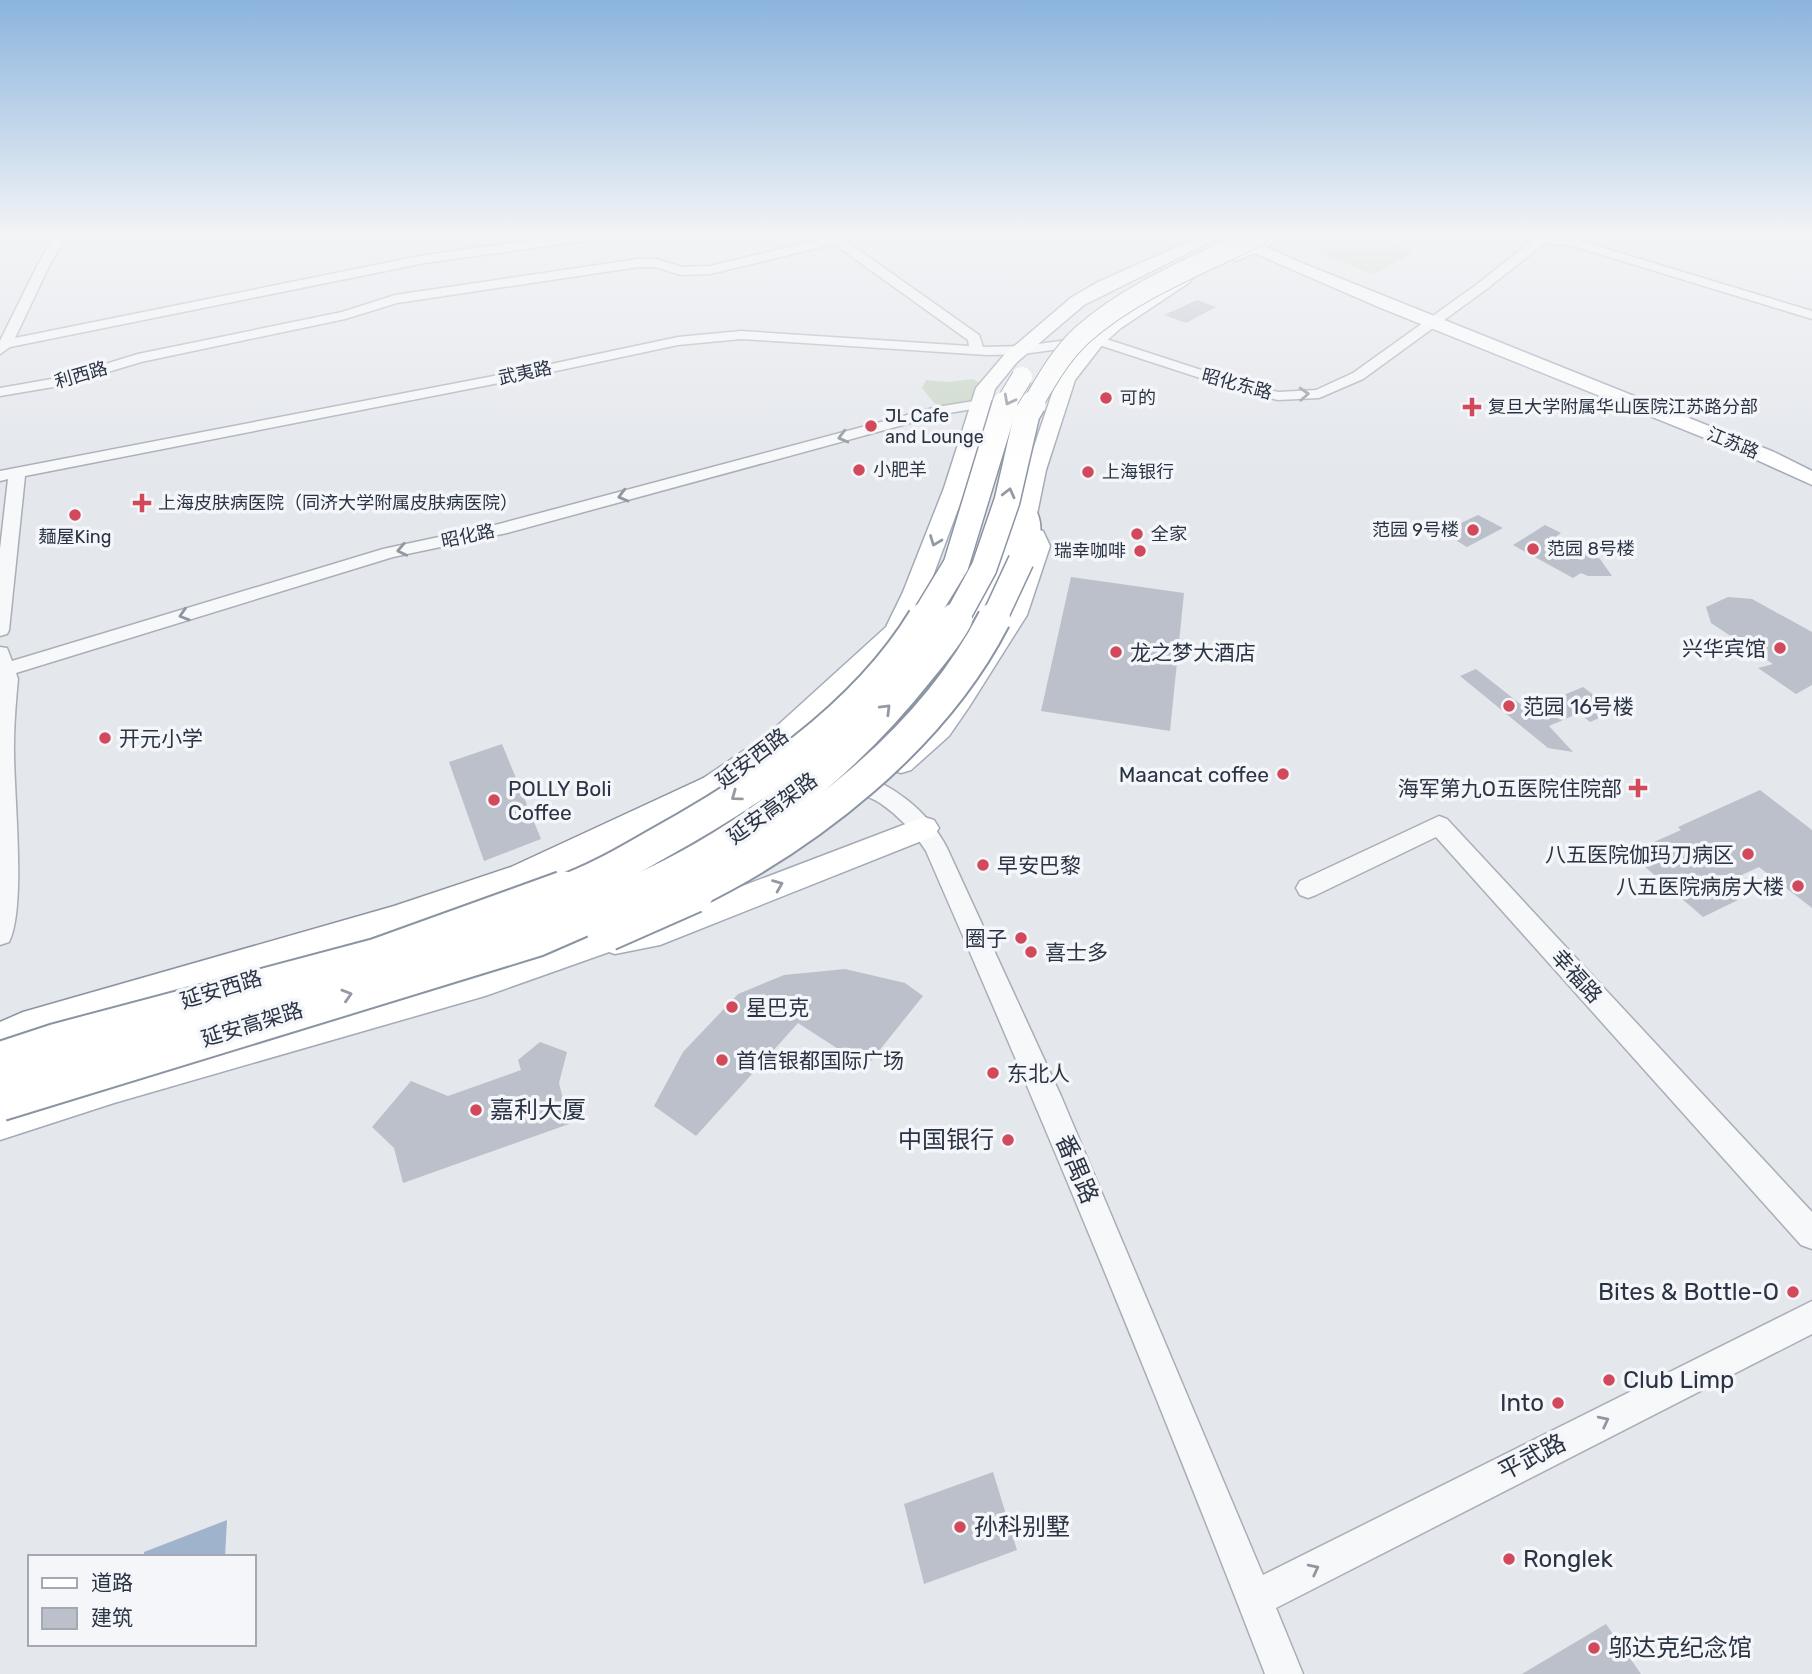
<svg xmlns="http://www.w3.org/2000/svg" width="1812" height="1674" font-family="Rubik,'Noto Sans SC',sans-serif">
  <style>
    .green { fill: #c9d6c5 }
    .water { fill: #9fb4cc }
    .building { fill: #bbc0ca }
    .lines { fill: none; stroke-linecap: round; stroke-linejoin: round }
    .minor-casing { stroke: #a9aeb7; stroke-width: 3 }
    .major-casing { stroke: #a3abb8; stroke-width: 3 }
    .highway-casing { stroke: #8b94a3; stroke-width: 3 }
    .minor { fill: #f7f8fa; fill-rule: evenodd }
    .major { fill: #fff; fill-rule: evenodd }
    .highway { fill: #fff; fill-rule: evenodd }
    .highway-bridge-far3-casing { stroke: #8b94a3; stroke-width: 22; stroke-linecap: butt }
    .highway-bridge-far2-casing { stroke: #8b94a3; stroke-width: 28; stroke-linecap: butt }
    .highway-bridge-far1-casing { stroke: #8b94a3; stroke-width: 36; stroke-linecap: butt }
    .highway-bridge-casing { stroke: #8b94a3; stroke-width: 45; stroke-linecap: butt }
    .highway-bridge-far3 { stroke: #fff; stroke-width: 20 }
    .highway-bridge-far2 { stroke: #fff; stroke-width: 25 }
    .highway-bridge-far1 { stroke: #fff; stroke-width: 32 }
    .highway-bridge { stroke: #fff; stroke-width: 41 }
    .oneway { stroke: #9196a0 }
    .oneway2 { stroke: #959aa2 }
    .poi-dot { fill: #d1495b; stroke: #f4f6f9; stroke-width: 2.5 }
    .labels { text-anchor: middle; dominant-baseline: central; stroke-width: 7; stroke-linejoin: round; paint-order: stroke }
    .far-street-label { font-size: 18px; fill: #2b3445; stroke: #f4f6f9 }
    .far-poi-label { font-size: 18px; fill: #2b3445; stroke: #f4f6f9; text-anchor: start }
    .poi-label { font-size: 21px; fill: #2b3445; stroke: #f4f6f9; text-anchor: start }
    .street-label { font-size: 21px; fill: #2b3445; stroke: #f4f6f9 }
    .near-poi-label { font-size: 24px; fill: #2b3445; stroke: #f4f6f9; text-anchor: start }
    .near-street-label { font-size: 24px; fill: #2b3445; stroke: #f4f6f9 }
  </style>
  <rect width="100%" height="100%" fill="#e4e7ec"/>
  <g class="green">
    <polygon points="448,234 489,234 485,247 455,252"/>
    <polygon points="1315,234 1394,234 1391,239 1414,252 1373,275 1309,248 1304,242"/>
    <polygon points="973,379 980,383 975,399 956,405 936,405 922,388 926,380 948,382"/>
  </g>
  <polygon class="water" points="227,1520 225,1557 144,1557 144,1552"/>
  <g class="building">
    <polygon points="1197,300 1216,307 1186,323 1164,315"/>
    <polygon points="1478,515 1503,528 1467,547 1442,532"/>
    <polygon points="1545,525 1561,533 1554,538 1600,559 1612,576 1588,576 1581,573 1573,578 1513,545"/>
    <polygon points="1071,577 1184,593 1170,731 1041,711"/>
    <polygon points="1728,597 1752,599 1812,632 1812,685 1796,694 1758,668 1773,664 1711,623 1706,607"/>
    <polygon points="1476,669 1528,710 1583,687 1615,711 1590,722 1579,713 1549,726 1573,752 1548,748 1460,676"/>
    <polygon points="502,744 541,839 484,861 449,762"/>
    <polygon points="1760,790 1812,830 1812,908 1759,867 1720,885 1738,900 1703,917 1629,853 1681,830 1678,827"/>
    <polygon points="845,969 905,983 923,996 866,1067 798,1023 696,1136 654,1106 683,1052 738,994 784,975"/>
    <polygon points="540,1042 567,1052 559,1083 569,1124 403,1183 394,1148 372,1127 411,1081 448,1096 521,1070 518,1060"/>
    <polygon points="993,1472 1017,1550 924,1584 904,1504"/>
    <polygon points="1606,1624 1641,1674 1522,1674"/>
  </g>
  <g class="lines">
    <defs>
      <g id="minor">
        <polygon points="56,234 68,234 49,266 15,338 425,255 578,234 612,234 606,238 425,263 10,347 0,354 0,341 37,266"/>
        <polygon points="843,234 865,234 846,241 979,335 983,347 1023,346 1097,336 1244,384 1278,392 1316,390 1353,373 1476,285 1532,241 1498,234 1534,234 1574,239 1812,311 1812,319 1573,246 1545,243 1484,291 1363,379 1319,398 1278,400 1240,391 1096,344 1023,354 987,355 741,339 678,345 504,382 25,476 9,630 7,634 0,636 0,549 8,479 0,481 0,471 504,374 678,337 741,331 969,346 968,340 834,244 710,274 681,275 655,267 638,267 397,303 345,319 141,362 65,385 0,396 0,388 63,377 138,354 342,312 395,295 638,259 656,259 682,267 710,266"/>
        <path d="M 980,400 L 985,401 L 987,404 L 985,407 L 943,414 L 507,533 L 393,557 L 16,673 L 18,679 C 16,700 14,722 14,744 C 13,790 27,906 9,942 L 0,945 L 0,647 L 7,648 L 12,661 L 383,549 L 499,524 L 937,407 Z"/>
        <path d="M 849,770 C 891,783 927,809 947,848 L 1061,1096 L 1263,1575 L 1812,1301 L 1812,1334 L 1276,1608 L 1303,1674 L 1265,1674 C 1159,1399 1045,1123 926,851 C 914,832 899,816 880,803 C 868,795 845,790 838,778 L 841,772 Z"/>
        <polygon points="1439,816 1447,819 1812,1212 1812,1249 1801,1245 1436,837 1316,895 1308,898 1300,895 1296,888 1300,881"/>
      </g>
      <g id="major">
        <polygon points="1206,234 1226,234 1084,305 1017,362 995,389 966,488 927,592 905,637 787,749 722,795 708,814 698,817 688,814 683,806 702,779 767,735 886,627 903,592 944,488 976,388 1005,354 1072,297 1098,282"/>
        <polygon points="1266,234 1286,234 1266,247 1297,261 1774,452 1812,471 1812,485 1737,451 1381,308 1254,253 1236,261 1228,256 1241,247 1236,243 1239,240 1253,241"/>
        <polygon points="1184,274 1192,279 1190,282 1121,328 1103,344 1075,380 1046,470 1037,514 1022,533 996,598 941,698 932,701 923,698 919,692 972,598 1000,531 1015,513 1026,470 1057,379 1091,336 1109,320"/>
        <polygon points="1035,529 1043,531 1050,546 1027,615 969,707 949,736 911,770 901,773 891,770 887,763 891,756 929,722 1003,615 1028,546 1024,536 1027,531"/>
        <polygon points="924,817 934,820 939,828 934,836 660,945 615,954 609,952 485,996 114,1103 0,1140 0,1106 114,1069 485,968 632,917 648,922"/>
      </g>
      <g id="highway">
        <path d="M 1026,506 L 1035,509 C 1045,523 1040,552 1031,567 L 1021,569 L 1011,567 L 1007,561 L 1015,530 L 1013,514 L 1017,509 Z"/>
        <polygon points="712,774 724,778 729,787 724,796 644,837 537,887 394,936 44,1041 0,1059 0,1022 23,1012 394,906 511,867"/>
      </g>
    </defs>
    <use href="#minor" class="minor-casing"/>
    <use href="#major" class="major-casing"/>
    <use href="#highway" class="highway-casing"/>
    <use href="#minor" class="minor"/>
    <use href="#major" class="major"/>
    <use href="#highway" class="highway"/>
    <defs>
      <g id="highway-bridge-far3">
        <polyline points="1005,405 1022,377"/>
        <path d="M 1032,405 C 1046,381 1061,354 1082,335 C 1134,289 1201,264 1262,234"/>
      </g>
      <g id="highway-bridge-far2">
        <polyline points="922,621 956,565 1005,404"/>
        <polyline points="955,621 984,568 1007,501 1027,414 1033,404"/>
        <polyline points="993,621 1021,561"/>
      </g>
      <g id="highway-bridge-far1">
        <path d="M 559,893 C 593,881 623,864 654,846 C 753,792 864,718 924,619"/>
        <path d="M 632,893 C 743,845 843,766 919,670 C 932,654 946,638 956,619"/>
        <path d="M 690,893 C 808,836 933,738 994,619"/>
      </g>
      <g id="highway-bridge">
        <polyline points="607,930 693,892"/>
        <polyline points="0,1063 58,1044 378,959 564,892"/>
        <polyline points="0,1100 535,936 636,892"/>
      </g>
    </defs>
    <use href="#highway-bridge-far3" class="highway-bridge-far3-casing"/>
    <use href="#highway-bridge-far2" class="highway-bridge-far2-casing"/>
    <use href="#highway-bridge-far1" class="highway-bridge-far1-casing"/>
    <use href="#highway-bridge" class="highway-bridge-casing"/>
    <use href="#highway-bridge-far3" class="highway-bridge-far3"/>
    <use href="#highway-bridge-far2" class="highway-bridge-far2"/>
    <use href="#highway-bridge-far1" class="highway-bridge-far1"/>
    <use href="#highway-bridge" class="highway-bridge"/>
  </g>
  <defs><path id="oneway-chevron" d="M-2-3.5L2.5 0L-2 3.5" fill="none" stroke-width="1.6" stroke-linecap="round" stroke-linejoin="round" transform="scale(1.75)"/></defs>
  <g class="oneway">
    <use href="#oneway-chevron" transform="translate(1304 394) rotate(-3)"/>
    <use href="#oneway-chevron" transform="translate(843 437) rotate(165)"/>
    <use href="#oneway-chevron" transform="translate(623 496) rotate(165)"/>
    <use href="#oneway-chevron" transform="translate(402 550) rotate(168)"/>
    <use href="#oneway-chevron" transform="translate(184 615) rotate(163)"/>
    <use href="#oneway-chevron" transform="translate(1604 1421) rotate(-27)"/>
    <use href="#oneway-chevron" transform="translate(1314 1569) rotate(-27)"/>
  </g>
  <g class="oneway2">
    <use href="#oneway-chevron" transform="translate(1009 400) rotate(118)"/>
    <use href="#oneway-chevron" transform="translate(1009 493) rotate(-76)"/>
    <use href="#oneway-chevron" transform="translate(935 541) rotate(111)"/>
    <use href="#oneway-chevron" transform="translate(886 709) rotate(-45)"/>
    <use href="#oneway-chevron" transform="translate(736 796) rotate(144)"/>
    <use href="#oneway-chevron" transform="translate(778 885) rotate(-22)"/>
    <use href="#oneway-chevron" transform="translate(347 995) rotate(-17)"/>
  </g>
  <linearGradient id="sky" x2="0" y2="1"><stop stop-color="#8bb4dd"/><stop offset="0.5" stop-color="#f3f4f6"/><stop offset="1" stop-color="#f3f4f6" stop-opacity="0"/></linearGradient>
  <rect width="1812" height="469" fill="url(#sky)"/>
  <g class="poi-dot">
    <circle cx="1106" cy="398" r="7"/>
    <path d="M1468.5 396.5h7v7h7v7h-7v7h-7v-7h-7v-7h7z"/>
    <circle cx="871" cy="426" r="7"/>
    <circle cx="859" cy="470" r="7"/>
    <circle cx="1088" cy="472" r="7"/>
    <path d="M138.5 492.5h7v7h7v7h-7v7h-7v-7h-7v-7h7z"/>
    <circle cx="75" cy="515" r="7"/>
    <circle cx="1473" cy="530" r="7"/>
    <circle cx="1137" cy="534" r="7"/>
    <circle cx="1533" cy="549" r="7"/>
    <circle cx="1140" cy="551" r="7"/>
    <circle cx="1780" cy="648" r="7"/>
    <circle cx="1116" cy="652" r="7"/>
    <circle cx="1509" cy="706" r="7"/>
    <circle cx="105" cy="738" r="7"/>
    <circle cx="1283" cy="774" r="7"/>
    <path d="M1634.5 777.5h7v7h7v7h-7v7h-7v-7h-7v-7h7z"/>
    <circle cx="494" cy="800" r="7"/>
    <circle cx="1748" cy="854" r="7"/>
    <circle cx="983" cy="865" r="7"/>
    <circle cx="1798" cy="886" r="7"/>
    <circle cx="1021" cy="938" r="7"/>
    <circle cx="1031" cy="952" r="7"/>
    <circle cx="732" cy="1007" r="7"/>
    <circle cx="722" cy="1060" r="7"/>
    <circle cx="993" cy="1073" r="7"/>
    <circle cx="476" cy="1110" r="7"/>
    <circle cx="1008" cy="1140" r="7"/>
    <circle cx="1793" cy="1292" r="7"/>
    <circle cx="1609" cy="1380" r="7"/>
    <circle cx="1558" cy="1403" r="7"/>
    <circle cx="960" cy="1527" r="7"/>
    <circle cx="1509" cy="1559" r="7"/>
    <circle cx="1594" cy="1648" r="7"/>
  </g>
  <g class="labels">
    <g class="far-street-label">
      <text transform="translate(525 373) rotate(-12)">武夷路</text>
      <text transform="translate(81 375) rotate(-16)">利西路</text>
      <text transform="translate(1237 384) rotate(15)">昭化东路</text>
      <text transform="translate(1733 443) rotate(22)">江苏路</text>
      <text transform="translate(468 536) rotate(-12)">昭化路</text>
    </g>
    <g class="far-poi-label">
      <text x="1120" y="398">可的</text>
      <text x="1488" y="407">复旦大学附属华山医院江苏路分部</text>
      <text x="885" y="416">JL Cafe<tspan x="885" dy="21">and Lounge</tspan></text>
      <text x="873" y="470">小肥羊</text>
      <text x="1102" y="472">上海银行</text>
      <text x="158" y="503">上海皮肤病医院（同济大学附属皮肤病医院）</text>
      <text x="1459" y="530" text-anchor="end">范园 9号楼</text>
      <text x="1151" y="534">全家</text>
      <text x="75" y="537" text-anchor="middle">麺屋King</text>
      <text x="1547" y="549">范园 8号楼</text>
      <text x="1126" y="551" text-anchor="end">瑞幸咖啡</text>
    </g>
    <g class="poi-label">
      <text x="1766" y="648" text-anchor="end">兴华宾馆</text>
      <text x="1130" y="652">龙之梦大酒店</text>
      <text x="1523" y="706">范园 16号楼</text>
      <text x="119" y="738">开元小学</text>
      <text x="1269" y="774" text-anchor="end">Maancat coffee</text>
      <text x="508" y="788">POLLY Boli<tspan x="508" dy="24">Coffee</tspan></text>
      <text x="1622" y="788" text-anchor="end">海军第九O五医院住院部</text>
      <text x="1734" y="854" text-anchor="end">八五医院伽玛刀病区</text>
      <text x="997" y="865">早安巴黎</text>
      <text x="1784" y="886" text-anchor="end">八五医院病房大楼</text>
      <text x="1007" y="938" text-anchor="end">圈子</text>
      <text x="1045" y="952">喜士多</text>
      <text x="746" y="1007">星巴克</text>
      <text x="736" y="1060">首信银都国际广场</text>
      <text x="1007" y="1073">东北人</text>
    </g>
    <g class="street-label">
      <text transform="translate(752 758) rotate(-37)">延安西路</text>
      <text transform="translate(772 808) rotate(-36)">延安高架路</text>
      <text transform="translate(1577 976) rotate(48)">幸福路</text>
      <text transform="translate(221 989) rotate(-17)">延安西路</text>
      <text transform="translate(252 1024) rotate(-17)">延安高架路</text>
    </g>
    <g class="near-poi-label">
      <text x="490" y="1110">嘉利大厦</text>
      <text x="994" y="1140" text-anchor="end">中国银行</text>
      <text x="1779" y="1292" text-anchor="end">Bites &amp; Bottle-O</text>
      <text x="1623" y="1380">Club Limp</text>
      <text x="1544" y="1403" text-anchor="end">Into</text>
      <text x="974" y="1527">孙科别墅</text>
      <text x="1523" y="1559">Ronglek</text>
      <text x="1608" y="1648">邬达克纪念馆</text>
    </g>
    <g class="near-street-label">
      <text transform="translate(1077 1169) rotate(67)">番禺路</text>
      <text transform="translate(1532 1457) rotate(-27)">平武路</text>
    </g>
  </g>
  <rect x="28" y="1555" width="228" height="91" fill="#f4f6f9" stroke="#a4a8b1" stroke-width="2"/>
  <rect x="42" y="1578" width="35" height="10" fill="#ffffff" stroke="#a4a8b1" stroke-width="2"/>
  <text x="91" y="1590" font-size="21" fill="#2b3445">道路</text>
  <rect x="42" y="1608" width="35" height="21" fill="#bbc0ca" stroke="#a4a8b1" stroke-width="2"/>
  <text x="91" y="1625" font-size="21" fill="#2b3445">建筑</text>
</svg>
